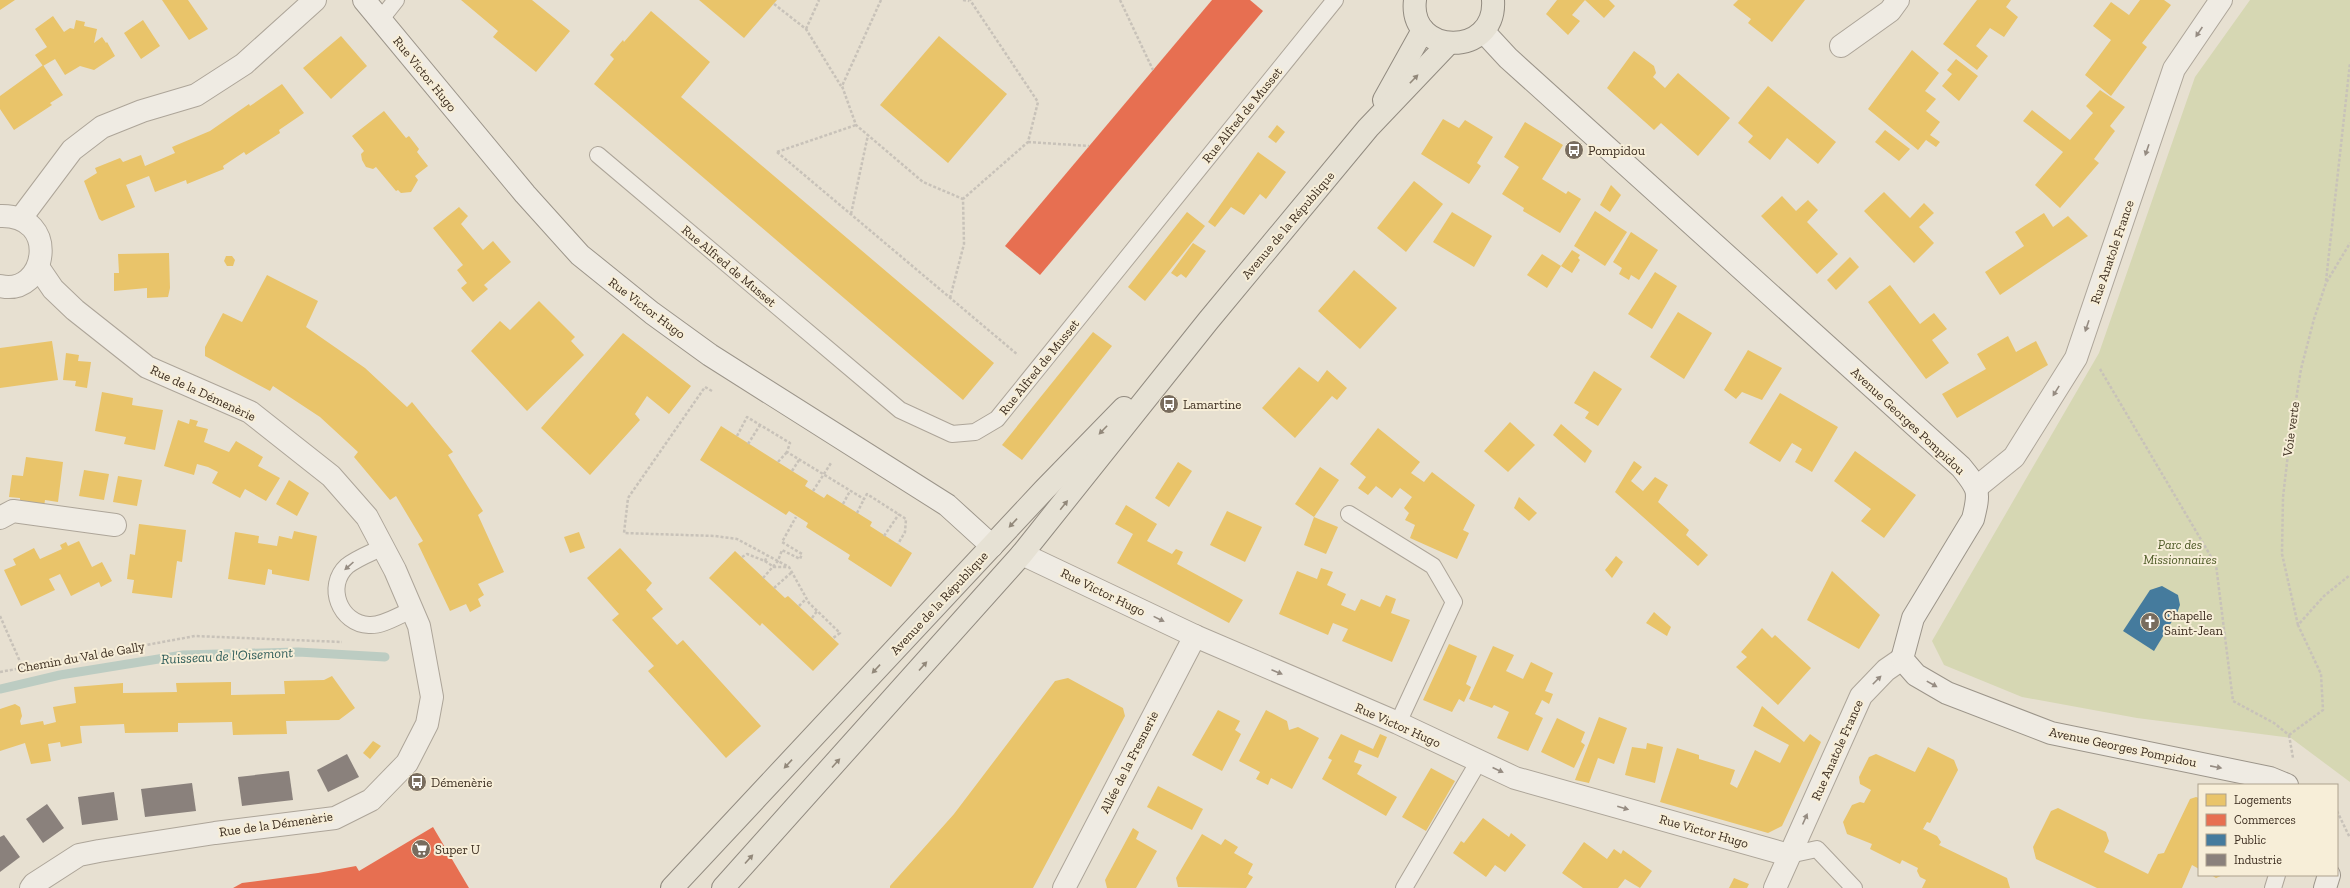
<svg xmlns="http://www.w3.org/2000/svg" width="2350" height="888" font-family="'Zilla Slab',serif">
  <style>
    .green { fill: #d6d7b3 }
    .homes { fill: #e9c46a }
    .shops { fill: #e76f51 }
    .public { fill: #457b9d }
    .industry { fill: #8a817c }
    .lines { fill: none; stroke-linecap: round; stroke-linejoin: round }
    .stream { stroke: #bcccc2; stroke-width: 9 }
    .lane-casing { stroke: #ada599; stroke-width: 18 }
    .street-casing { stroke: #ada599; stroke-width: 24 }
    .secondary-casing { stroke: #9c958a; stroke-width: 24 }
    .primary-casing { stroke: #928b80; stroke-width: 24 }
    .path { stroke: #c8c2b9; stroke-width: 2.5; stroke-dasharray: 3 2; stroke-linecap: butt }
    .lane { stroke: #efebe3; stroke-width: 16 }
    .street { stroke: #efebe3; stroke-width: 22 }
    .secondary { stroke: #efebe3; stroke-width: 22 }
    .primary { stroke: #e6e1d4; stroke-width: 22 }
    .oneway { fill: #968c82 }
    .oneway2 { fill: #92887a }
    .labels { text-anchor: middle; dominant-baseline: central; stroke-width: 4; stroke-linejoin: round; paint-order: stroke }
    .street-label { font-size: 13px; fill: #3d2e20; stroke: #f7eed8 }
    .poi-label { font-size: 13px; fill: #3d2e20; stroke: #f7eed8; text-anchor: start }
    .park-label { font-size: 13px; font-style: italic; fill: #4d5a26; stroke: #f7eed8 }
    .water-label { font-size: 14px; font-style: italic; fill: #2f5d5a; stroke: #f7eed8 }
  </style>
  <rect width="100%" height="100%" fill="#e7e0d1"/>
  <polygon class="green" points="2250,0 2350,0 2350,782 2291,738 2137,718 2022,697 1944,665 1932,641 2099,353 2195,77"/>
  <g class="homes">
    <polygon points="0,0 15,0 0,10"/>
    <polygon points="162,0 188,0 208,29 189,40"/>
    <polygon points="461,0 532,0 570,31 536,72 493,37 498,31"/>
    <polygon points="699,0 777,0 744,38"/>
    <polygon points="1557,0 1609,0 1615,6 1604,18 1585,0 1572,15 1580,21 1568,35 1546,14"/>
    <polygon points="1738,0 1805,0 1772,42 1748,23 1751,19 1733,5"/>
    <polygon points="1977,0 2011,0 2006,7 2018,17 2004,37 1990,28 1976,46 1988,56 1977,70 1943,44"/>
    <polygon points="2140,0 2164,0 2171,5 2142,43 2147,47 2111,96 2085,75 2111,40 2093,26 2111,2 2129,15"/>
    <polygon points="651,11 710,62 681,97 994,363 963,400 594,84 614,59 610,55 623,40 624,42"/>
    <polygon points="53,16 64,32 70,28 74,29 76,20 85,22 84,26 97,29 94,43 102,37 106,43 107,42 115,56 94,70 80,66 65,75 55,59 43,66 35,55 47,47 35,29"/>
    <polygon points="143,20 160,46 141,59 124,33"/>
    <polygon points="341,36 367,66 331,99 303,68"/>
    <polygon points="939,36 1007,94 948,163 880,105"/>
    <polygon points="1912,50 1939,73 1925,91 1936,99 1926,111 1940,122 1930,135 1940,142 1936,147 1926,140 1918,150 1868,109"/>
    <polygon points="1634,51 1654,66 1656,73 1653,77 1665,88 1678,73 1730,118 1698,156 1661,123 1654,130 1607,88"/>
    <polygon points="1956,59 1978,76 1959,101 1942,86 1952,74 1947,70"/>
    <polygon points="43,65 63,95 50,103 52,105 14,130 0,109 0,96"/>
    <polygon points="282,84 304,113 279,130 280,133 246,155 244,152 223,166 224,169 187,184 186,180 155,192 149,176 126,185 135,207 102,221 99,219 84,181 97,173 95,168 120,158 123,162 141,155 145,166 175,153 172,147 210,131 249,104 250,106"/>
    <polygon points="1768,86 1836,142 1818,164 1787,138 1770,160 1748,142 1753,136 1738,123"/>
    <polygon points="2100,90 2125,107 2110,126 2115,131 2094,159 2099,163 2060,208 2035,185 2063,152 2023,121 2032,110 2070,140 2093,113 2086,106"/>
    <polygon points="384,111 406,138 409,136 419,149 417,152 428,166 415,176 418,180 411,192 401,193 398,190 396,191 376,167 373,169 366,167 362,160 361,154 364,151 352,136"/>
    <polygon points="1443,119 1459,128 1465,120 1493,137 1477,163 1481,166 1469,184 1421,154"/>
    <polygon points="1525,122 1563,145 1542,179 1566,194 1568,191 1581,199 1560,233 1523,211 1524,208 1502,194 1519,167 1504,157"/>
    <polygon points="1277,125 1285,132 1276,143 1268,137"/>
    <polygon points="1885,130 1910,149 1899,161 1875,142"/>
    <polygon points="1258,152 1286,172 1266,199 1260,194 1244,215 1231,207 1215,227 1208,222"/>
    <polygon points="1414,181 1443,204 1406,252 1377,228"/>
    <polygon points="1611,185 1621,195 1610,212 1600,205"/>
    <polygon points="1884,192 1910,218 1924,203 1934,213 1919,227 1934,243 1914,263 1864,211"/>
    <polygon points="1782,196 1796,211 1808,200 1818,210 1807,222 1838,254 1817,274 1761,216"/>
    <polygon points="459,207 468,216 461,224 483,250 493,241 511,262 484,285 488,289 473,302 461,288 467,283 457,270 463,265 433,228"/>
    <polygon points="1595,211 1627,232 1605,266 1574,246"/>
    <polygon points="1187,212 1205,226 1145,301 1128,287"/>
    <polygon points="1452,212 1492,236 1474,267 1433,242"/>
    <polygon points="2044,213 2053,227 2068,216 2088,236 2000,295 1985,272 2024,246 2015,232"/>
    <polygon points="1631,232 1658,250 1639,280 1631,275 1629,280 1619,274 1622,268 1613,262"/>
    <polygon points="1193,243 1206,251 1186,278 1181,274 1177,277 1171,273"/>
    <polygon points="1572,250 1580,255 1578,258 1580,260 1572,273 1561,266"/>
    <polygon points="169,253 170,288 168,297 147,298 147,288 114,291 114,273 119,273 118,254"/>
    <polygon points="1542,254 1561,266 1547,288 1527,275"/>
    <polygon points="226,256 232,256 235,260 233,266 227,266 224,261"/>
    <polygon points="1850,257 1859,267 1836,290 1827,280"/>
    <polygon points="1354,270 1397,308 1360,349 1318,311"/>
    <polygon points="1655,272 1677,286 1652,329 1628,314"/>
    <polygon points="267,275 318,301 306,327 365,368 407,407 412,402 453,452 448,455 483,511 478,515 504,572 478,584 484,595 478,599 481,606 470,612 466,604 450,611 418,544 423,541 396,496 390,500 354,457 358,452 320,417 273,386 270,391 205,356 205,347 223,313 242,322"/>
    <polygon points="1890,285 1920,324 1934,313 1947,329 1932,340 1949,363 1926,379 1868,302"/>
    <polygon points="539,301 575,337 571,341 584,355 527,411 471,351 500,321 510,330"/>
    <polygon points="1678,312 1712,333 1684,379 1650,357"/>
    <polygon points="1093,332 1112,346 1022,460 1002,445"/>
    <polygon points="623,333 691,386 669,414 647,396 635,414 640,420 590,475 541,428"/>
    <polygon points="2008,336 2016,352 2036,341 2048,365 1957,418 1942,394 1986,369 1977,354"/>
    <polygon points="52,341 58,380 0,388 0,348"/>
    <polygon points="1748,350 1782,368 1762,400 1742,392 1736,399 1724,390"/>
    <polygon points="66,353 79,355 78,361 91,362 87,388 75,386 76,381 63,380"/>
    <polygon points="1299,367 1318,382 1327,370 1347,388 1337,400 1332,396 1295,438 1262,408"/>
    <polygon points="1594,371 1622,389 1598,426 1585,418 1589,412 1574,403"/>
    <polygon points="102,392 133,398 132,405 163,410 155,450 124,444 126,437 95,431"/>
    <polygon points="1780,393 1838,427 1812,472 1795,462 1802,449 1792,443 1780,462 1749,443"/>
    <polygon points="190,419 198,421 196,426 208,429 204,442 229,452 236,441 263,457 258,466 280,478 266,501 245,489 240,498 212,483 218,472 208,467 197,464 194,475 164,466 178,420 189,424"/>
    <polygon points="1510,422 1535,445 1508,472 1484,451"/>
    <polygon points="1561,424 1592,451 1585,463 1553,435"/>
    <polygon points="721,426 808,481 805,486 824,498 827,494 872,522 870,526 912,553 891,587 848,559 850,555 806,527 808,523 789,511 786,515 700,460"/>
    <polygon points="1378,428 1420,462 1411,473 1424,482 1432,472 1475,505 1463,530 1469,533 1457,559 1410,538 1415,525 1405,520 1409,513 1404,508 1412,497 1400,488 1392,498 1376,486 1368,495 1358,488 1366,477 1350,464"/>
    <polygon points="1855,451 1916,495 1884,538 1861,521 1871,509 1834,481"/>
    <polygon points="26,457 63,462 58,502 45,500 44,507 20,504 20,498 9,497 12,475 23,476"/>
    <polygon points="1634,461 1642,467 1631,481 1643,491 1655,477 1668,485 1658,502 1689,530 1686,535 1708,555 1698,566 1615,492"/>
    <polygon points="1178,462 1192,471 1169,507 1155,498"/>
    <polygon points="1320,467 1339,480 1314,517 1295,504"/>
    <polygon points="84,470 109,474 104,500 79,496"/>
    <polygon points="118,476 142,480 137,506 113,502"/>
    <polygon points="289,480 309,493 297,516 276,504"/>
    <polygon points="1519,497 1537,513 1529,521 1514,508"/>
    <polygon points="1126,505 1157,524 1147,541 1172,554 1176,549 1183,552 1177,564 1243,600 1229,623 1117,563 1133,534 1115,524"/>
    <polygon points="1227,511 1262,527 1245,562 1210,545"/>
    <polygon points="1314,517 1338,527 1326,554 1304,545"/>
    <polygon points="139,524 186,530 182,562 177,561 172,598 132,593 134,580 127,579 130,554 135,555"/>
    <polygon points="294,531 317,536 309,581 272,574 272,570 268,569 265,585 228,579 235,532 259,536 258,543 277,546 279,536 292,539"/>
    <polygon points="579,532 585,548 570,553 564,537"/>
    <polygon points="79,541 92,567 102,562 112,581 101,587 99,582 71,596 60,574 49,579 55,590 21,606 4,570 16,565 13,559 34,548 40,559 62,549 60,545 66,542 68,546"/>
    <polygon points="620,548 652,583 646,590 663,609 652,618 677,645 683,640 761,726 726,758 648,671 654,666 612,620 619,614 587,578"/>
    <polygon points="735,551 785,598 788,596 839,644 813,671 762,623 760,626 709,578"/>
    <polygon points="1616,556 1623,562 1612,578 1605,570"/>
    <polygon points="1321,568 1333,572 1327,585 1346,594 1341,605 1355,611 1361,599 1380,607 1386,595 1396,599 1391,613 1410,620 1392,662 1342,641 1348,629 1333,623 1328,635 1279,614 1297,571 1317,579"/>
    <polygon points="1832,571 1880,615 1859,649 1807,620"/>
    <polygon points="1654,612 1671,627 1667,636 1646,623"/>
    <polygon points="1762,628 1772,638 1775,635 1811,668 1778,705 1736,667 1747,657 1741,652"/>
    <polygon points="1449,644 1477,656 1466,684 1471,687 1464,702 1459,699 1452,712 1423,700"/>
    <polygon points="1493,646 1514,655 1506,671 1523,679 1531,662 1553,673 1545,691 1553,694 1549,704 1542,700 1535,714 1543,718 1528,751 1497,738 1509,712 1494,705 1492,708 1469,699"/>
    <polygon points="332,676 355,708 339,720 286,721 287,734 233,735 232,722 178,723 178,732 125,733 124,724 80,726 82,743 61,747 60,742 48,744 51,761 31,764 25,743 0,751 0,709 15,704 20,707 22,716 20,721 21,725 43,721 44,725 56,722 53,707 76,703 74,687 123,683 123,693 177,692 176,683 231,682 231,695 285,694 284,681 324,680"/>
    <polygon points="1068,678 1123,708 1125,716 1033,888 890,888 890,886 954,814 1055,681"/>
    <polygon points="1762,706 1804,742 1810,734 1821,742 1782,826 1768,833 1660,802 1677,748 1699,755 1699,759 1735,770 1730,784 1737,788 1755,750 1780,763 1789,745 1753,726"/>
    <polygon points="1218,710 1240,721 1235,730 1241,734 1222,771 1192,755"/>
    <polygon points="1266,710 1287,721 1289,730 1298,727 1319,738 1292,789 1271,778 1268,785 1256,779 1260,772 1239,761"/>
    <polygon points="1599,717 1627,728 1614,764 1598,758 1589,783 1575,780"/>
    <polygon points="1557,718 1585,732 1581,742 1585,745 1574,768 1541,752"/>
    <polygon points="1341,734 1373,749 1380,734 1387,737 1378,758 1359,750 1354,762 1362,765 1357,774 1397,797 1386,816 1322,779 1332,760 1328,758"/>
    <polygon points="373,741 381,746 370,759 363,753"/>
    <polygon points="1647,743 1663,747 1655,783 1625,775 1632,747 1646,749"/>
    <polygon points="1928,747 1954,760 1958,770 1930,823 1927,822 1923,829 1937,836 1941,842 1939,845 2007,878 2010,888 1922,888 1926,880 1920,877 1917,871 1918,868 1902,860 1900,864 1870,849 1872,844 1847,834 1843,822 1852,805 1860,802 1864,803 1871,790 1860,784 1859,777 1869,757 1876,754 1915,772"/>
    <polygon points="1431,768 1455,781 1426,831 1402,817"/>
    <polygon points="1158,786 1203,809 1192,830 1147,807"/>
    <polygon points="2196,797 2199,798 2199,869 2192,865 2182,888 2097,888 2036,859 2033,847 2051,811 2058,808 2106,832 2109,841 2104,852 2148,874 2158,854 2164,853 2190,799"/>
    <polygon points="1483,818 1509,837 1511,833 1526,845 1505,872 1495,865 1486,877 1453,853 1461,841 1464,843"/>
    <polygon points="1133,828 1139,832 1136,839 1157,851 1136,888 1107,888 1105,880"/>
    <polygon points="1202,834 1221,845 1225,839 1238,847 1234,853 1253,864 1248,874 1253,877 1246,888 1178,887 1176,878"/>
    <polygon points="1584,842 1607,859 1614,849 1621,854 1623,850 1652,871 1640,888 1625,879 1618,888 1583,888 1562,873"/>
    <polygon points="2211,875 2223,875 2216,878"/>
    <polygon points="1734,878 1749,884 1747,888 1729,888"/>
  </g>
  <g class="shops">
    <polygon points="1212,0 1250,0 1263,11 1040,275 1005,246"/>
    <polygon points="433,827 469,888 233,888 242,883 318,873 356,866 359,871"/>
  </g>
  <polygon class="public" points="2162,586 2178,595 2180,605 2177,613 2154,651 2123,631 2150,590"/>
  <g class="industry">
    <polygon points="347,754 359,777 328,792 317,770"/>
    <polygon points="289,771 293,800 242,806 238,777"/>
    <polygon points="192,783 196,811 145,817 141,789"/>
    <polygon points="114,792 118,820 82,825 78,797"/>
    <polygon points="47,804 64,828 43,843 26,819"/>
    <polygon points="4,835 20,857 0,872 0,837"/>
  </g>
  <g class="lines">
    <polyline class="stream" points="0,689 60,675 183,655 298,652 385,657"/>
    <defs>
      <g id="lane">
        <polyline points="381,19 396,0"/>
        <polyline points="598,155 900,410 952,434 975,432 997,419 1335,0"/>
        <polyline points="1349,514 1433,566 1454,602 1398,723"/>
        <path d="M 383,547 C 371,553 357,558 347,566 C 325,586 340,624 369,625 C 383,626 399,615 412,610"/>
        <polyline points="1789,855 1817,849 1854,888"/>
        <polyline points="1404,888 1479,761"/>
        <polyline points="2273,888 2277,875"/>
      </g>
      <g id="street">
        <polyline points="1841,46 1890,11 1898,0"/>
        <path d="M 0,216 C 61,214 47,297 0,286"/>
        <polyline points="21,218 72,150 102,127 142,111 196,95 244,64 315,0"/>
        <polyline points="1977,487 2014,457 2076,358 2174,69 2221,0"/>
        <polyline points="0,518 13,511 115,525"/>
        <polyline points="1022,554 1195,636 1398,723 1515,778 1789,855"/>
        <polyline points="31,888 34,884 79,855 99,851 215,833 335,818 371,800 407,763 427,724 432,697 419,626 395,570 367,517 331,476 250,412 147,367 75,310 53,289 38,267"/>
        <polyline points="1064,888 1195,636"/>
        <polyline points="1775,888 1861,696 1886,670 1902,659"/>
      </g>
      <g id="secondary">
        <polyline points="364,0 525,194 580,255 652,313 710,355 947,505 992,546"/>
        <path d="M 1483,31 L 1508,58 L 1961,467 C 1979,489 1980,491 1973,519 L 1913,618 L 1902,659 L 1916,675 L 1947,693 L 2051,733 L 2270,778 L 2287,785"/>
        <polyline points="2325,888 2329,875"/>
      </g>
      <g id="primary">
        <path d="M 1415,0 C 1408,56 1497,58 1493,0"/>
        <polyline points="1384,100 1423,30"/>
        <polyline points="672,888 1044,490 1124,408"/>
        <polyline points="723,888 1022,554 1208,321 1368,128 1448,44"/>
      </g>
    </defs>
    <use href="#lane" class="lane-casing"/>
    <use href="#street" class="street-casing"/>
    <use href="#secondary" class="secondary-casing"/>
    <use href="#primary" class="primary-casing"/>
    <g class="path">
      <polyline points="881,0 842,86 856,125 923,182 963,199"/>
      <polyline points="963,0 969,1"/>
      <polyline points="1120,0 1153,70"/>
      <polyline points="774,4 806,29 841,86"/>
      <polyline points="806,29 819,0"/>
      <polyline points="1028,142 1089,146"/>
      <polyline points="777,152 1018,355"/>
      <polyline points="777,152 856,125"/>
      <polyline points="851,214 868,135"/>
      <polyline points="2326,281 2350,63"/>
      <polyline points="950,298 964,244 963,199 1028,142 1038,102 970,0"/>
      <polyline points="2100,369 2216,565 2233,701 2274,723 2289,735"/>
      <polyline points="712,391 705,387 628,498 624,533 715,536 737,539 789,567 809,603 840,633 833,638"/>
      <polyline points="737,436 747,417 790,443 787,452 864,499 867,494 906,519 905,532 898,544"/>
      <polyline points="748,444 760,425"/>
      <polyline points="778,462 787,452"/>
      <polyline points="792,471 799,460"/>
      <polyline points="813,491 831,463"/>
      <polyline points="843,504 850,491"/>
      <polyline points="857,513 864,499"/>
      <polyline points="884,536 899,514"/>
      <polyline points="742,557 747,554 765,561 767,556"/>
      <polyline points="765,561 774,567 787,567"/>
      <polyline points="763,578 778,561 782,550 800,559 802,554 782,542 796,517"/>
      <polyline points="774,588 792,572"/>
      <polyline points="799,606 806,599"/>
      <polyline points="0,616 22,666"/>
      <polyline points="812,618 817,611"/>
      <polyline points="2298,625 2282,554 2283,497 2290,437 2301,369 2314,319 2326,283 2350,243"/>
      <polyline points="0,672 195,636 342,642"/>
      <polyline points="2289,735 2323,710 2321,674 2298,625 2324,596 2350,575"/>
      <polyline points="2289,735 2293,758"/>
      <polyline points="2337,811 2350,838"/>
    </g>
    <use href="#lane" class="lane"/>
    <use href="#street" class="street"/>
    <use href="#secondary" class="secondary"/>
    <use href="#primary" class="primary"/>
  </g>
  <defs><path id="oneway-solid" d="M-6-.8H1V-3.2L6.5 0L1 3.2V.8H-6Z"/></defs>
  <g class="oneway">
    <use href="#oneway-solid" transform="translate(2199 32) rotate(124)"/>
    <use href="#oneway-solid" transform="translate(2147 150) rotate(109)"/>
    <use href="#oneway-solid" transform="translate(2087 326) rotate(109)"/>
    <use href="#oneway-solid" transform="translate(2056 391) rotate(122)"/>
    <use href="#oneway-solid" transform="translate(349 566) rotate(138)"/>
    <use href="#oneway-solid" transform="translate(1159 619) rotate(26)"/>
    <use href="#oneway-solid" transform="translate(1277 672) rotate(23)"/>
    <use href="#oneway-solid" transform="translate(1877 680) rotate(-45)"/>
    <use href="#oneway-solid" transform="translate(1932 684) rotate(29)"/>
    <use href="#oneway-solid" transform="translate(2216 767) rotate(11)"/>
    <use href="#oneway-solid" transform="translate(1498 770) rotate(25)"/>
    <use href="#oneway-solid" transform="translate(1623 808) rotate(16)"/>
    <use href="#oneway-solid" transform="translate(1805 819) rotate(-66)"/>
  </g>
  <g class="oneway2">
    <use href="#oneway-solid" transform="translate(1414 79) rotate(-46)"/>
    <use href="#oneway-solid" transform="translate(1103 430) rotate(134)"/>
    <use href="#oneway-solid" transform="translate(1064 505) rotate(-51)"/>
    <use href="#oneway-solid" transform="translate(1013 523) rotate(133)"/>
    <use href="#oneway-solid" transform="translate(923 666) rotate(-48)"/>
    <use href="#oneway-solid" transform="translate(876 669) rotate(133)"/>
    <use href="#oneway-solid" transform="translate(836 763) rotate(-48)"/>
    <use href="#oneway-solid" transform="translate(788 764) rotate(133)"/>
    <use href="#oneway-solid" transform="translate(749 859) rotate(-48)"/>
  </g>
  <defs>
    <symbol id="bus-disc" viewBox="-11 -11 22 22"><circle r="9.5" fill="#786c5e" stroke="#f7eed8"/><path d="M-5-6H5V4H4V6H2V4H-2V6H-4V4H-5ZM-3.5-4V0h7V-4ZM-3.5 1.2v1.5H-2V1.2ZM2 1.2v1.5H3.5V1.2Z" fill="#fff"/></symbol>
    <symbol id="church-disc" viewBox="-11 -11 22 22"><circle r="9.5" fill="#786c5e" stroke="#f7eed8"/><path d="M-1.2-6h2.4v3.5h3.3v2.4h-3.3V6h-2.4V-.1h-3.3v-2.4h3.3Z" fill="#fff"/></symbol>
    <symbol id="supermarket-disc" viewBox="-11 -11 22 22"><circle r="9.5" fill="#786c5e" stroke="#f7eed8"/><path d="M-6-5.5h2.5l.6 2H6L4.5 2H-2.5L-4.4-4H-6ZM-1.5 3.2a1.3 1.3 0 1 0 .1 0ZM3 3.2a1.3 1.3 0 1 0 .1 0Z" fill="#fff"/></symbol>
  </defs>
  <g fill-rule="evenodd">
    <use href="#bus-disc" x="1563" y="139" width="22" height="22"/>
    <use href="#bus-disc" x="1158" y="393" width="22" height="22"/>
    <use href="#church-disc" x="2139" y="611" width="22" height="22"/>
    <use href="#bus-disc" x="406" y="771" width="22" height="22"/>
    <use href="#supermarket-disc" x="410" y="838" width="22" height="22"/>
  </g>
  <g class="labels">
    <g class="street-label">
      <text transform="translate(425 74) rotate(51)">Rue Victor Hugo</text>
      <text transform="translate(1242 115) rotate(-51)">Rue Alfred de Musset</text>
      <text transform="translate(1288 225) rotate(-50)">Avenue de la République</text>
      <text transform="translate(2112 252) rotate(-71)">Rue Anatole France</text>
      <text transform="translate(729 266) rotate(40)">Rue Alfred de Musset</text>
      <text transform="translate(647 308) rotate(37)">Rue Victor Hugo</text>
      <text transform="translate(1039 367) rotate(-51)">Rue Alfred de Musset</text>
      <text transform="translate(203 393) rotate(25)">Rue de la Démenèrie</text>
      <text transform="translate(1908 421) rotate(43)">Avenue Georges Pompidou</text>
      <text transform="translate(2291 429) rotate(-82)">Voie verte</text>
      <text transform="translate(1103 592) rotate(26)">Rue Victor Hugo</text>
      <text transform="translate(939 603) rotate(-47)">Avenue de la République</text>
      <text transform="translate(81 657) rotate(-10)">Chemin du Val de Gally</text>
      <text transform="translate(1398 725) rotate(24)">Rue Victor Hugo</text>
      <text transform="translate(2123 747) rotate(12)">Avenue Georges Pompidou</text>
      <text transform="translate(1837 750) rotate(-66)">Rue Anatole France</text>
      <text transform="translate(1129 762) rotate(-63)">Allée de la Fresnerie</text>
      <text transform="translate(276 824) rotate(-8)">Rue de la Démenèrie</text>
      <text transform="translate(1704 831) rotate(16)">Rue Victor Hugo</text>
    </g>
    <g class="poi-label">
      <text x="1588" y="150">Pompidou</text>
      <text x="1183" y="404">Lamartine</text>
      <text x="2164" y="615">Chapelle<tspan x="2164" dy="15">Saint-Jean</tspan></text>
      <text x="431" y="782">Démenèrie</text>
      <text x="435" y="849">Super U</text>
    </g>
    <g class="park-label">
      <text x="2180" y="544">Parc des<tspan x="2180" dy="15">Missionnaires</tspan></text>
    </g>
    <g class="water-label">
      <text transform="translate(227 656) rotate(-3)">Ruisseau de l'Oisemont</text>
    </g>
  </g>
  <rect x="2198" y="784" width="140" height="92" fill="#f7eed8" stroke="#ada18e"/>
  <rect x="2206" y="794" width="20" height="12" fill="#e9c46a" stroke="#ada18e"/>
  <text x="2234" y="804" font-size="12" fill="#3d2e20">Logements</text>
  <rect x="2206" y="814" width="20" height="12" fill="#e76f51" stroke="#ada18e"/>
  <text x="2234" y="824" font-size="12" fill="#3d2e20">Commerces</text>
  <rect x="2206" y="834" width="20" height="12" fill="#457b9d" stroke="#ada18e"/>
  <text x="2234" y="844" font-size="12" fill="#3d2e20">Public</text>
  <rect x="2206" y="854" width="20" height="12" fill="#8a817c" stroke="#ada18e"/>
  <text x="2234" y="864" font-size="12" fill="#3d2e20">Industrie</text>
</svg>
